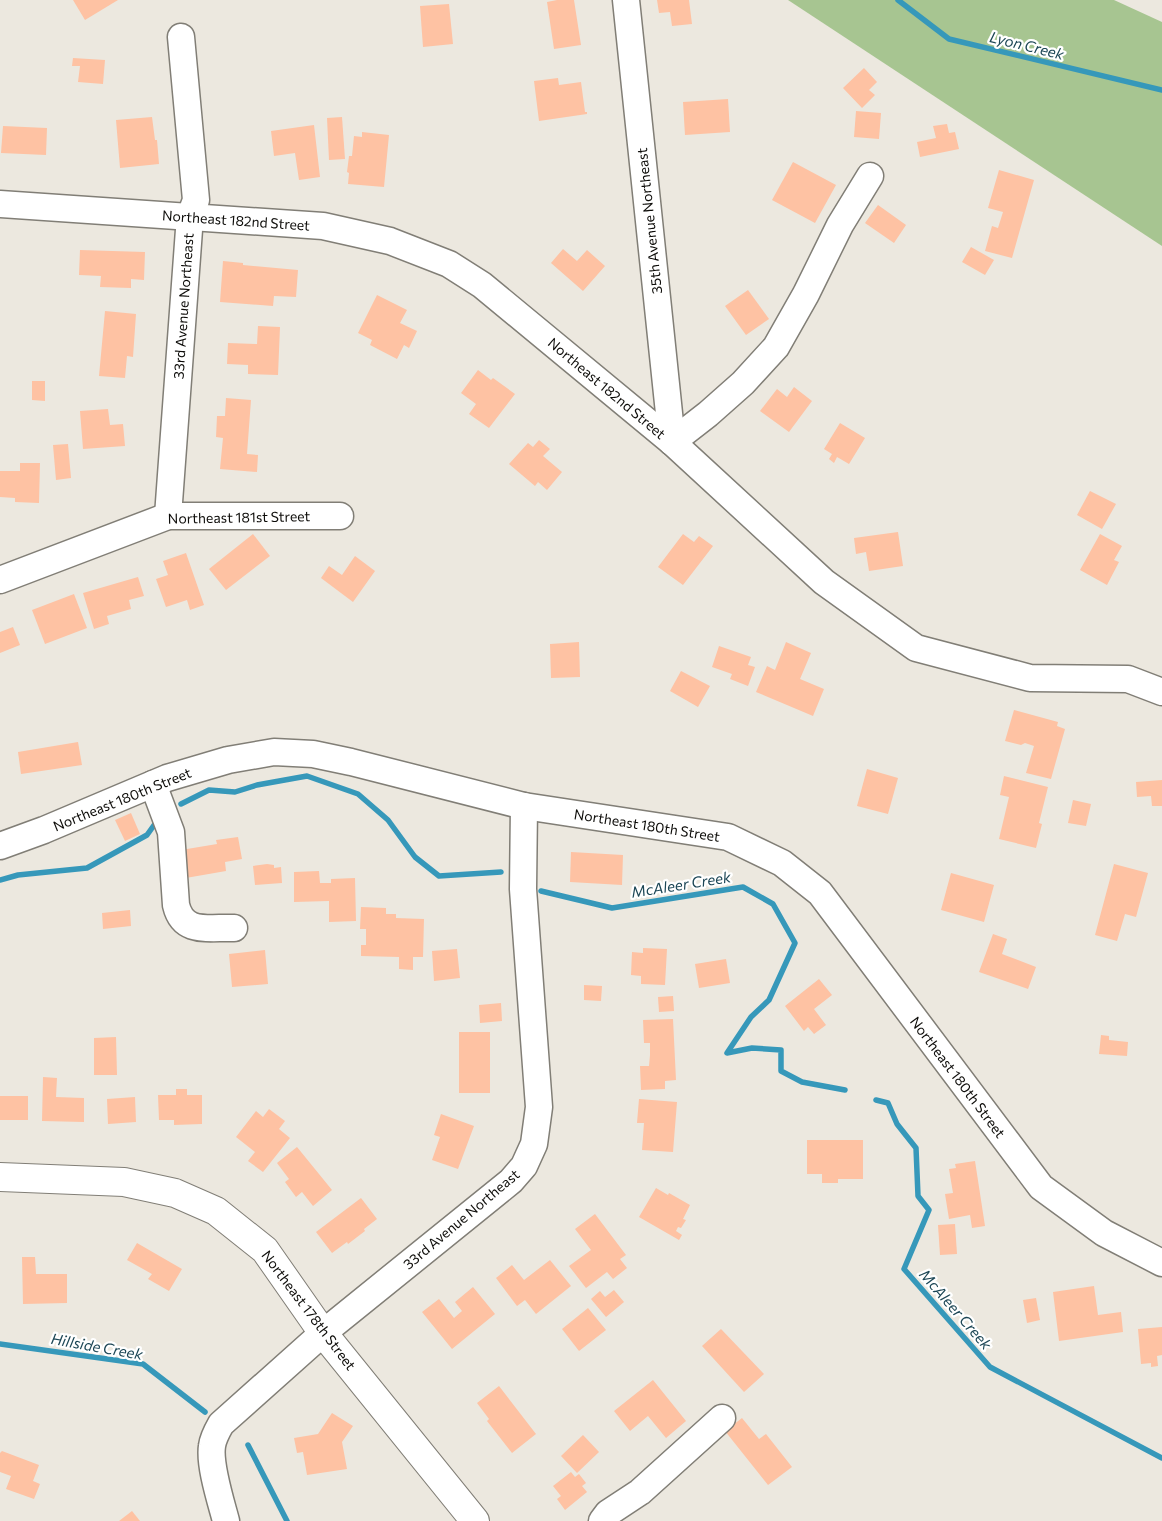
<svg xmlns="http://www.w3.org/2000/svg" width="1162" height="1521" font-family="Commissioner,sans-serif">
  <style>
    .green { fill: #a7c591 }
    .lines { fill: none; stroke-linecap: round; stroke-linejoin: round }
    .stream { stroke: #3698ba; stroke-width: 5.5 }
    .building { fill: #fec2a3 }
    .minor-casing { stroke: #817e76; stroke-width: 29 }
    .major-casing { stroke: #817e76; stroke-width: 30 }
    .minor { stroke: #fff; stroke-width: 26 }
    .major { stroke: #fff; stroke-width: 28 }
    .labels { text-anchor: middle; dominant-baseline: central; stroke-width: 4.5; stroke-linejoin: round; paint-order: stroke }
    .street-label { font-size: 14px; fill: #0d0c09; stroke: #fff }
    .water-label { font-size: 15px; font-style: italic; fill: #1c4655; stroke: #fff }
  </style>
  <rect width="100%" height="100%" fill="#ece8df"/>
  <polygon class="green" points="788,0 1114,0 1162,22 1162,246"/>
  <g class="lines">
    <g class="stream">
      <polyline points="898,0 949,39 1162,90"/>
      <polyline points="181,804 209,790 235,792 257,785 307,776 358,794 388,820 415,857 439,876 501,872"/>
      <polyline points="0,880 18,875 87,868 147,835 157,821"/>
      <polyline points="541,891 612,908 743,887 773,904 795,943 769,1000 751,1017 727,1053 752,1048 781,1050 781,1071 802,1082 845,1090"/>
      <polyline points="876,1100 888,1103 897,1124 916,1148 918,1196 929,1210 904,1269 990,1367 1162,1458"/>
      <polyline points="0,1344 143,1364 205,1412"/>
      <polyline points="248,1445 287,1521"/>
    </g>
  </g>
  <g class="building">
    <polygon points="73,0 118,0 85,20"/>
    <polygon points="557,0 574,0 581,45 554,49 547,2"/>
    <polygon points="657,0 689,0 692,24 672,26 670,12 659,13"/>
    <polygon points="449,4 453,44 423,47 420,6"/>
    <polygon points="73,58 105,60 103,84 78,82 80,66 72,66"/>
    <polygon points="864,68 877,82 869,90 875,95 862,108 843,88"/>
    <polygon points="558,78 559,85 581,82 585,112 587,112 587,114 539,121 534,81"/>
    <polygon points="728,99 730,132 685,135 683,102"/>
    <polygon points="856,111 881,113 879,139 854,137"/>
    <polygon points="152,117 155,140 157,140 159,164 120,168 116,120"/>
    <polygon points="342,117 345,159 329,160 327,118"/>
    <polygon points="947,124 949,133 955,132 959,149 920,157 917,142 936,138 933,126"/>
    <polygon points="314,125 320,177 299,180 295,153 274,156 271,131"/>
    <polygon points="3,126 47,128 46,155 1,153"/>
    <polygon points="362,132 389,135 384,187 348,184 349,173 347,172 349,156 352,156 354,136 362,137"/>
    <polygon points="793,162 836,185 815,223 772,200"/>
    <polygon points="999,170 1034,180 1012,258 985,251 992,226 998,228 1003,212 988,208"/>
    <polygon points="878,205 906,225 894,243 865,223"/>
    <polygon points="971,247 994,260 985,275 962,262"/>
    <polygon points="563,249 577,261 587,250 605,266 583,291 551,263"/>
    <polygon points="80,250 145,252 144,280 131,279 131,288 100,287 101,276 79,275"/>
    <polygon points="223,261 243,263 243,265 298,270 296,297 274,296 273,306 220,302"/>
    <polygon points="748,290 769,319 746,335 725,306"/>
    <polygon points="377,295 407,310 400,323 417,331 409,348 404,345 397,359 370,345 372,340 358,333"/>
    <polygon points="105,311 136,314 133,357 127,356 125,378 99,376"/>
    <polygon points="258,326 280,327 278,375 248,374 248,365 227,364 228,343 257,344"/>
    <polygon points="478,370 491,380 493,378 515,394 489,428 469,414 476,404 461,393"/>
    <polygon points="32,381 45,381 45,401 32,400"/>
    <polygon points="794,387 812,401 789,432 760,411 777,389 787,397"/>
    <polygon points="226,398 251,400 247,454 258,455 257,472 220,469 223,438 216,437 217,416 225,416"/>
    <polygon points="108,409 110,425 123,424 125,446 83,449 80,411"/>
    <polygon points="840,423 865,438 849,464 837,457 834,463 829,459 832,454 824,449"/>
    <polygon points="539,440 550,449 543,456 562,472 547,490 538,482 535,486 509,464 528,443 533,447"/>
    <polygon points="68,444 71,478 56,480 53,445"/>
    <polygon points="20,463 40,463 39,503 15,502 15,498 0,497 0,471 20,471"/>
    <polygon points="1090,491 1116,504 1102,529 1077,515"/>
    <polygon points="898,532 903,566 869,571 866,552 856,554 854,538"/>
    <polygon points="253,534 270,556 226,590 209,569"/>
    <polygon points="683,534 694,542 699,536 713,546 683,585 658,567"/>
    <polygon points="1100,534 1122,546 1114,560 1119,562 1107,585 1080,570"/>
    <polygon points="186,553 204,605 190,610 187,600 166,607 156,579 168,575 163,561"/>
    <polygon points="355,556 375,571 353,602 321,578 329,566 342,575"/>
    <polygon points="138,577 144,596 129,600 131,609 107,616 109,624 94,629 83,593"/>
    <polygon points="74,594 87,628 45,644 32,610"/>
    <polygon points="13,627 20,645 0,653 0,632"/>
    <polygon points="579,642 580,677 551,678 550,644"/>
    <polygon points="786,642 811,653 800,679 824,689 813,716 756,692 767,666 775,670"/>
    <polygon points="719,646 751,657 748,665 755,667 748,686 730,679 732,674 712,667"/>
    <polygon points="681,671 710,686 698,707 670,691"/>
    <polygon points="1014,710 1058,722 1057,726 1065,729 1051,779 1026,773 1034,746 1025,743 1021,745 1005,741"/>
    <polygon points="78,742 82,765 21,774 18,752"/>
    <polygon points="867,769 898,778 888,814 857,806"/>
    <polygon points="1004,776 1048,787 1039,823 1042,824 1036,848 999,839 1009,797 1000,795"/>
    <polygon points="1162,780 1162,806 1152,806 1151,796 1137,797 1136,782"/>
    <polygon points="1073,800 1091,804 1086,826 1068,823"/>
    <polygon points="131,813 140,834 125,841 115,820"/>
    <polygon points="238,837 242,859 225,862 226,871 180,879 175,851 217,844 216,840"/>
    <polygon points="571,852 623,855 622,885 570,882"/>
    <polygon points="267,864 274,865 274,868 281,867 282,883 255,885 253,866"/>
    <polygon points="1114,864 1148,873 1136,917 1125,914 1117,941 1095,935"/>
    <polygon points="319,871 320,883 331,883 331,879 355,878 356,921 329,922 329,901 294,902 294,872"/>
    <polygon points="951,873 994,885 984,922 941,910"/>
    <polygon points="361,907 386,908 386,914 396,914 396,918 424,919 423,957 413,957 413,970 399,969 399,957 361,956 361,945 366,945 366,929 360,929"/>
    <polygon points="130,910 131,926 103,929 102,913"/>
    <polygon points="993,934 1007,939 1002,954 1036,967 1028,989 979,972"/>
    <polygon points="643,948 667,949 665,985 641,984 641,976 631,975 632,952 643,953"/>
    <polygon points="457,949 460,978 434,981 432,951"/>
    <polygon points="265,950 268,984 232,987 229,954"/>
    <polygon points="726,959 730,983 699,988 695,964"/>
    <polygon points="819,979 832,995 814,1009 826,1025 814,1034 808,1027 804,1031 785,1006"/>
    <polygon points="584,985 602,986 601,1001 584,1000"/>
    <polygon points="673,996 674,1011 659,1012 658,997"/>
    <polygon points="501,1003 502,1021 480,1023 479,1005"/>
    <polygon points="673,1019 676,1080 665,1081 665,1089 641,1090 640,1066 649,1066 650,1055 650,1043 644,1043 643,1020"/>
    <rect x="459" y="1032" width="31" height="61"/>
    <polygon points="1101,1035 1109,1036 1109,1040 1128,1042 1127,1056 1099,1054"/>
    <polygon points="116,1037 117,1075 94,1075 94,1038"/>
    <polygon points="43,1077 57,1078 56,1097 84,1098 84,1122 42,1121"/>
    <polygon points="176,1089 187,1089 187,1095 202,1095 202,1124 174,1125 174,1120 159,1120 158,1095 176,1095"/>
    <rect x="0" y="1096" width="28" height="24"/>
    <polygon points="135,1097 136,1122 108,1124 107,1099"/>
    <polygon points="639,1099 677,1102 673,1152 642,1150 644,1123 637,1123"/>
    <polygon points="269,1109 285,1121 279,1129 290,1138 263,1172 248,1161 255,1152 236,1137 256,1111 263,1117"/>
    <polygon points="441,1114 474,1126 458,1169 432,1160 440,1137 434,1135"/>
    <polygon points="807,1140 863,1140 863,1179 838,1179 838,1183 822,1183 822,1174 807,1174"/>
    <polygon points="297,1147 332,1190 313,1206 302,1192 296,1197 285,1182 289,1179 277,1163"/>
    <polygon points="975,1161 985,1226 972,1228 970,1215 949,1219 945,1194 953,1193 949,1169 956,1168 955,1164"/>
    <polygon points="656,1188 668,1195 669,1193 690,1205 683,1219 686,1220 681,1228 678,1227 676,1231 682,1235 679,1240 639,1217"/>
    <polygon points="361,1198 377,1219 364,1229 365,1231 348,1244 347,1242 332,1253 316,1232"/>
    <polygon points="595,1214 626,1255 620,1259 627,1268 613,1279 607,1272 586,1288 569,1266 591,1250 575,1229"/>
    <polygon points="955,1224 957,1254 940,1255 938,1225"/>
    <polygon points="137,1243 182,1269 169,1291 148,1279 152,1274 127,1260"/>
    <polygon points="22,1257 35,1257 36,1274 67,1274 67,1303 23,1304"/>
    <polygon points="550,1260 571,1286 536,1314 525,1300 517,1306 496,1278 512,1265 524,1280"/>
    <polygon points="1094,1286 1098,1315 1121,1312 1123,1332 1059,1341 1053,1292"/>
    <polygon points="473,1287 495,1314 452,1349 422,1312 439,1299 454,1318 462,1311 455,1302"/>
    <polygon points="614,1290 624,1302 606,1317 591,1299 600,1291 605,1297"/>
    <polygon points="1036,1298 1040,1320 1027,1323 1023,1300"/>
    <polygon points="588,1308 606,1330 579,1351 562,1329"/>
    <polygon points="1162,1327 1162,1355 1157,1356 1158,1366 1151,1367 1151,1363 1141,1364 1138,1329"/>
    <polygon points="721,1329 764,1374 744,1392 702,1346"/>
    <polygon points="653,1380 686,1421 666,1438 648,1416 630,1431 614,1411"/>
    <polygon points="499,1386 536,1434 512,1453 487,1421 489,1419 477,1403"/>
    <polygon points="332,1413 353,1426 342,1442 347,1469 307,1475 303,1452 297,1453 294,1438 318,1434"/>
    <polygon points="742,1418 759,1439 766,1434 792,1467 768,1485 725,1431"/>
    <polygon points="583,1435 599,1452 577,1473 561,1456"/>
    <polygon points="2,1451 39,1465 33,1481 40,1484 34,1499 6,1489 11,1476 0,1472 0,1453"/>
    <polygon points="571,1472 575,1477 579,1474 586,1483 582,1486 587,1492 565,1510 557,1499 561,1496 553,1486"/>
    <polygon points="132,1511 140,1521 119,1521"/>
  </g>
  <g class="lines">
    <defs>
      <g id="minor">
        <polyline points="626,0 672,442"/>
        <polyline points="0,204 323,226 390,241 449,264 482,285 672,442 824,582 916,648 1030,678 1128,679 1162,692"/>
        <polyline points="672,442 708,414 743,383 776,347 806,294 840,225 870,176"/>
        <polyline points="168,516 190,216 196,200 181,37"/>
        <polyline points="0,580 168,516 340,516"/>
        <path d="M 153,784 L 171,832 L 176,905 C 183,935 209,927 234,928"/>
        <polyline points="0,846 44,830 167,778 228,760 274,752 313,754 351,762 524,806 728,837 782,863 820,893 1041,1187 1104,1233 1162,1263"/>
        <path d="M 226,1521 C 221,1502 209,1465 212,1446 C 213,1438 217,1431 221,1424 L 323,1333 L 511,1181 L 524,1166 L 534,1144 L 539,1107 L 523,889 L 524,806"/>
        <polyline points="602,1521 608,1513 640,1492 722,1418"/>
      </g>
      <polyline id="major" points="0,1177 124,1182 175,1193 216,1211 265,1250 323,1333 475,1521"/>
    </defs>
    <use href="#minor" class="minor-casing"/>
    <use href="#major" class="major-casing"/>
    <use href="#minor" class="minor"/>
    <use href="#major" class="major"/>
  </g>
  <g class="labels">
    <g class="street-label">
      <text transform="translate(236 220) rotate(4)">Northeast 182nd Street</text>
      <text transform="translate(649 221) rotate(-96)">35th Avenue Northeast</text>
      <text transform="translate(183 306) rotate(-86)">33rd Avenue Northeast</text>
      <text transform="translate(607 388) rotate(40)">Northeast 182nd Street</text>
      <text transform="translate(239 517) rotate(-1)">Northeast 181st Street</text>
      <text transform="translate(122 799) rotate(-22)">Northeast 180th Street</text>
      <text transform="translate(647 825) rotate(9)">Northeast 180th Street</text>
      <text transform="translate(958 1077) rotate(53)">Northeast 180th Street</text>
      <text transform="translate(461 1219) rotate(-40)">33rd Avenue Northeast</text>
      <text transform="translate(309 1310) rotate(53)">Northeast 178th Street</text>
    </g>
    <g class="water-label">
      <text transform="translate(1027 45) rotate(14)">Lyon Creek</text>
      <text transform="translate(681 884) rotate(-9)">McAleer Creek</text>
      <text transform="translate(956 1309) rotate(49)">McAleer Creek</text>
      <text transform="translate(97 1346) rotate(10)">Hillside Creek</text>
    </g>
  </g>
</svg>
